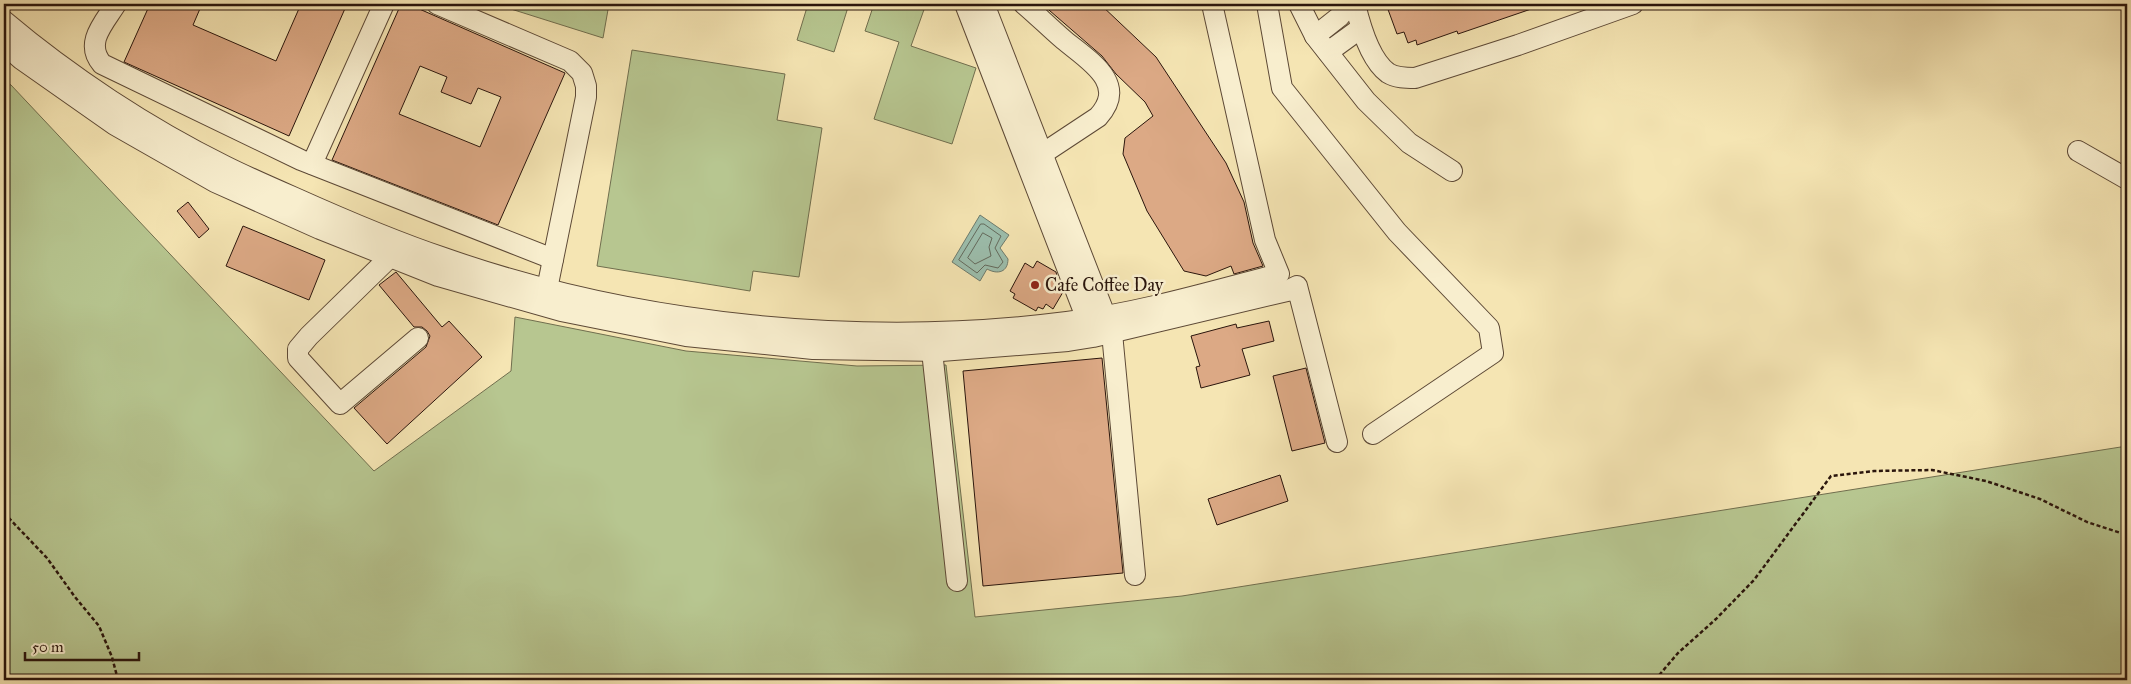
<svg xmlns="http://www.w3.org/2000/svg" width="2131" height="684" font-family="'IM FELL Great Primer',serif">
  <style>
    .green { fill: #b7c690; stroke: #706e4e }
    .water { fill: #9cbfae; stroke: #6e7b6d }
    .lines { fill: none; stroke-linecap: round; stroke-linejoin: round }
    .shore { stroke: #636a5d; stroke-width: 1 }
    .building { fill: #dca985; stroke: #2a150c; fill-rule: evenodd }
    .minor-casing { stroke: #5d4936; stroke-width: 22 }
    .path { stroke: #2a150c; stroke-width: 2.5; stroke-dasharray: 4 2.5; stroke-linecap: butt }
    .minor { stroke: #f8eece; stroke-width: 20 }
    .poi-dot { fill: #8f2418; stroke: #f8eece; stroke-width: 2 }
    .labels { text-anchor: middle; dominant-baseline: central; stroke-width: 5; stroke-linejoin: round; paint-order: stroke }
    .poi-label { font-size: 18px; fill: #2a150c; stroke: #f8eece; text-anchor: start }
  </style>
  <rect width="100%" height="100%" fill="#f5e5b3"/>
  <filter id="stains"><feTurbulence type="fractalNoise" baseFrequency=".004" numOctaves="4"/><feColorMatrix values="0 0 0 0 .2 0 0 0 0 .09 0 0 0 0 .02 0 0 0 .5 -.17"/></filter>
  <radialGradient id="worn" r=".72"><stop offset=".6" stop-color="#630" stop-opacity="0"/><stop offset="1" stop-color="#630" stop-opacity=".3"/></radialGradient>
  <g class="green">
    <polygon points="495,4 609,4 603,38"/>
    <polygon points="808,4 849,4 834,52 797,40"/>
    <polygon points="874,4 926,4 911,46 976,68 952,144 874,119 899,42 865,31"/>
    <polygon points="632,50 785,74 777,120 822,128 799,277 753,271 750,291 597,266"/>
    <polygon points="4,81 11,85 374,471 511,371 515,317 686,351 857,366 946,365 975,617 1182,596 2127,446 2127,680 4,680"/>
  </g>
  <path class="water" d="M 980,215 L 1009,235 L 1000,248 L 1008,259 C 1008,272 998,275 987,269 L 980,281 L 952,262 Z"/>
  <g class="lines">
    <g class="shore">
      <polygon points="981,224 984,224 1001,236 995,248 1003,262 998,268 985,265 977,273 959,260"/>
      <polygon points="983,233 992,238 989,247 991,256 975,264 968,258"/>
    </g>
  </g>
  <g class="building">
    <polygon points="150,4 202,4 193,25 276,61 301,4 347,4 289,136 124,62"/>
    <path d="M 401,4 L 408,4 L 565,73 L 498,225 L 332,160 ZM 420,66 L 447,77 L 441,92 L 471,104 L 478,88 L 501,97 L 480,147 L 399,114 Z"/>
    <polygon points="1042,4 1100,4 1156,57 1226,163 1244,202 1253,243 1263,266 1234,274 1231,266 1206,276 1184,271 1147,211 1123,154 1125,138 1153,116 1145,102 1116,74 1102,56"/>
    <polygon points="1386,4 1539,4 1540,6 1458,34 1457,31 1417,45 1416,40 1408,43 1404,32 1397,34"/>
    <polygon points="188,202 209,229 199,238 177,211"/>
    <polygon points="243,226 325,260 309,300 226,266"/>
    <polygon points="1037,261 1056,272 1057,276 1055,280 1059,282 1055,288 1063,292 1053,309 1046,304 1043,309 1038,307 1036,311 1013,298 1015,294 1010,291 1025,263 1033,268"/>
    <polygon points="396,272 442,327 449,321 482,357 387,444 354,408 426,347 430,336 427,331 422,327 414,327 379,285"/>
    <polygon points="1269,321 1274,341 1242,349 1250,375 1201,388 1196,367 1200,366 1191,336 1236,324 1237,328"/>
    <polygon points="1102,358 1123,573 983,586 963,371"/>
    <polygon points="1306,368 1325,443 1292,451 1273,376"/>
    <polygon points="1280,475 1288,501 1217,525 1208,499"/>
  </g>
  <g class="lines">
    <defs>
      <g id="minor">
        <path d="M 116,4 C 104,23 84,43 102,64 L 301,160 L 553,259"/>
        <polyline points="437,4 570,61 582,73 586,86 586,97 547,289"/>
        <polyline points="965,4 1091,330"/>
        <polyline points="984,4 1112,333 1135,575"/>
        <path d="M 1024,4 C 1037,15 1050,28 1064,40 C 1088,60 1129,83 1098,117 L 1033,160"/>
        <polyline points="1267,4 1282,88 1397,232 1489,328 1493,353 1373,434"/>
        <polyline points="1299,4 1315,36 1366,101 1409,143 1452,171"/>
        <path d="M 1355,4 C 1360,25 1370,60 1388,73 C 1396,78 1406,78 1415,78 L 1518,45 L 1633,4"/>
        <path d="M 4,21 C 69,76 148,128 225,166 C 247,177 270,187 293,197 C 342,219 393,241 444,258 C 638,326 863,348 1067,322 C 1139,313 1210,292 1279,274 L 1265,240 L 1212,4"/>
        <polyline points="1315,36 1339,17 1350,4"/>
        <polyline points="4,44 21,59 115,125 215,182 320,229 438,276 561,311 686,336 813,349 941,351 1068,341 1093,337 1287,291 1297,286 1337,442"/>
        <polyline points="1328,52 1361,28"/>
        <polyline points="2078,151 2127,179"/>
        <polyline points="312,164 384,4"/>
        <polyline points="390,257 309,336 298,349 298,358 340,404 418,338"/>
        <polyline points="932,351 957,581"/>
      </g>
    </defs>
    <use href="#minor" class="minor-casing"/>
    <g class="path">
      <polyline points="4,513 47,558 75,597 99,626 112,657 118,680"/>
      <polyline points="1655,680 1678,653 1716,619 1754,580 1831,476 1874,471 1932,470 1986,481 2040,499 2087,522 2127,535"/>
    </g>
    <use href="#minor" class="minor"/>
  </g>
  <circle class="poi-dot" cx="1035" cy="285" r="5"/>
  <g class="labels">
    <g class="poi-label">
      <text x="1045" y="285">Cafe Coffee Day</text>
    </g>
  </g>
  <rect width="2131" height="684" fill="none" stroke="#f5e5b3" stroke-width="20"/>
  <rect x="5" y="5" width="2121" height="674" fill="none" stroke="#2a150c" stroke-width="2.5"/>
  <rect x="10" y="10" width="2111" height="664" fill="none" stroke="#2a150c"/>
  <path d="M25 652v8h114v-8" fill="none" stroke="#2a150c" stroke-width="2.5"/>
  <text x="32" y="652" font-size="15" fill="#2a150c" stroke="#f8eece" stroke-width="4" paint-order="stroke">50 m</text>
  <rect width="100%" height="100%" filter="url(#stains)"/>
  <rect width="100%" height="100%" fill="url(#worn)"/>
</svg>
